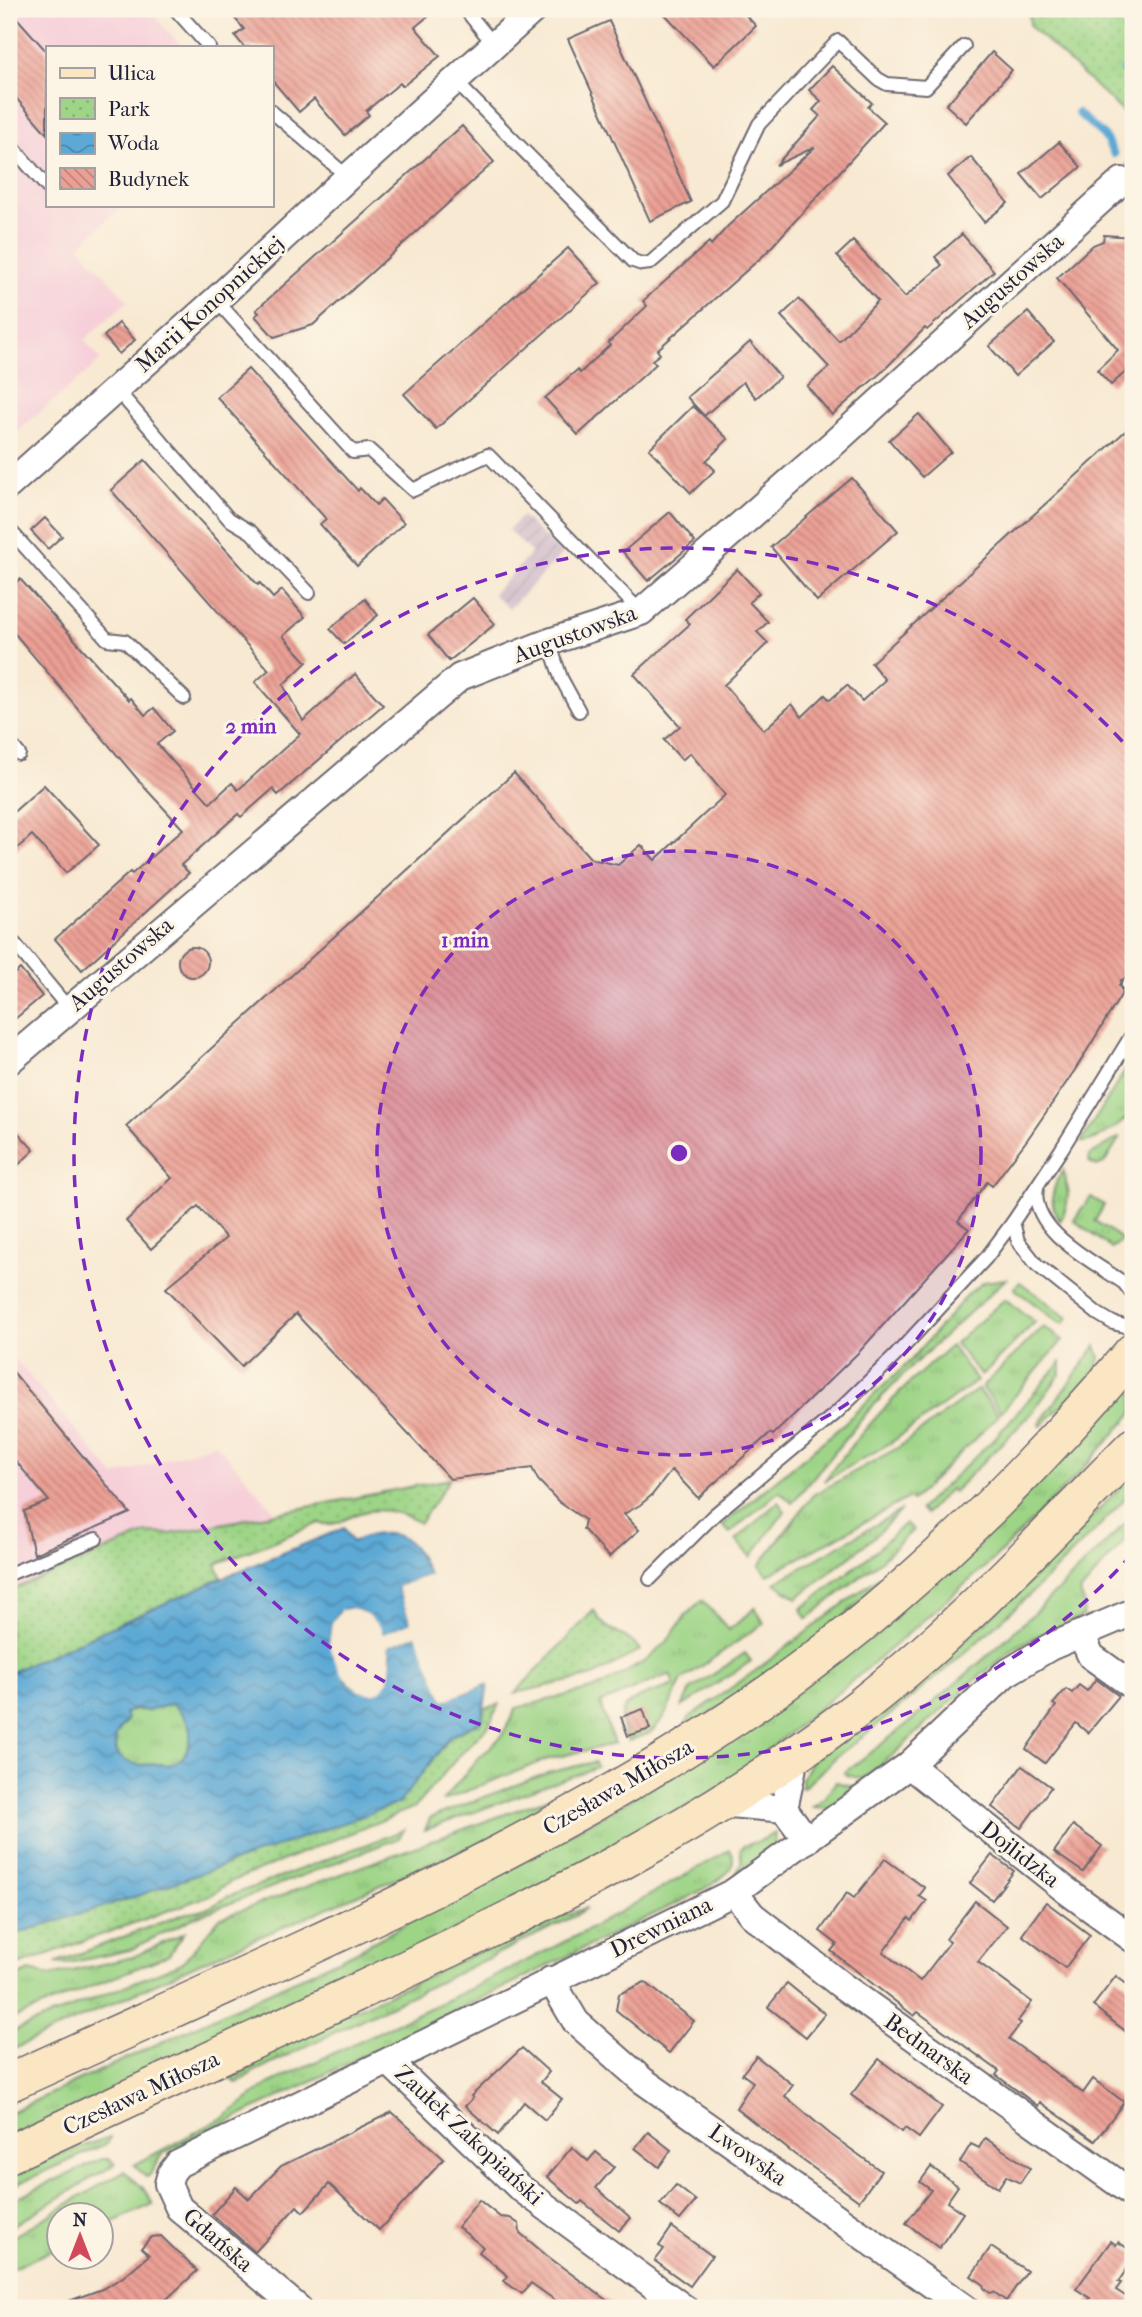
<svg xmlns="http://www.w3.org/2000/svg" width="1142" height="2317" font-family="'IM FELL French Canon',serif">
  <style>
    .built { fill: #f6cfd9 }
    .industrial { fill: url(#industrial-furrows) }
    .grass { fill: url(#grass-tufts); stroke: #607b60; stroke-width: 2 }
    .park { fill: url(#park-dots); stroke: #607b60; stroke-width: 2 }
    .water { fill: url(#water-waves); stroke: #3f6688; stroke-width: 2; fill-rule: evenodd }
    .pier { fill: #f8e9d2 }
    .lines { fill: none; stroke-linecap: round; stroke-linejoin: round }
    .stream { stroke: #5ca9d5; stroke-width: 8 }
    .building { fill: url(#building-back-hatch) }
    .service-casing { stroke: #6d6870; stroke-width: 16 }
    .minor-casing { stroke: #6d6870; stroke-width: 30 }
    .secondary-casing { stroke: #6d6870; stroke-width: 40 }
    .service { stroke: #fff; stroke-width: 12 }
    .minor { stroke: #fff; stroke-width: 26 }
    .secondary { stroke: #fbe6c3; stroke-width: 37 }
    .ring { fill: none; stroke: #7b2cbf; stroke-width: 3.5; stroke-dasharray: 12 9 }
    .labels { text-anchor: middle; dominant-baseline: central; stroke-width: 6; stroke-linejoin: round; paint-order: stroke }
    .street-label { font-size: 23px; fill: #22223b; stroke: #fcf5e5 }
    .centre { fill: #7b2cbf; stroke: #fcf5e5; stroke-width: 3.5 }
    .ring-label { font-size: 21px; text-anchor: middle; font-weight: bold; fill: #7b2cbf; stroke: #fcf5e5; stroke-width: 6; stroke-linejoin: round; paint-order: stroke }
  </style>
  <defs>
    <pattern id="industrial-furrows" width="10" height="10" patternUnits="userSpaceOnUse" patternTransform="scale(1.75)"><rect width="10" height="10" fill="#d1bdcb"/><path d="M-1 1l2-2M0 10L10 0M9 11l2-2" fill="none" stroke="#b3a2af"/></pattern>
    <pattern id="grass-tufts" width="24" height="20" patternUnits="userSpaceOnUse" patternTransform="scale(1.75)"><rect width="24" height="20" fill="#9dd486"/><path d="M3 7l-1-3M5 7V3M7 7l1-3M15 17l-1-3M17 17v-4M19 17l1-3" fill="none" stroke="#87b675"/></pattern>
    <pattern id="park-dots" width="8" height="8" patternUnits="userSpaceOnUse" patternTransform="scale(1.75)"><rect width="8" height="8" fill="#9dd486"/><path d="M2 2h.1M6 6h.1" fill="none" stroke="#87b675" stroke-width="1.8" stroke-linecap="round"/></pattern>
    <pattern id="water-waves" width="16" height="10" patternUnits="userSpaceOnUse" patternTransform="scale(1.75)"><rect width="16" height="10" fill="#5ca9d5"/><path d="M0 5q4-4 8 0t8 0" fill="none" stroke="#4c89ae"/></pattern>
    <pattern id="building-back-hatch" width="6" height="6" patternUnits="userSpaceOnUse" patternTransform="scale(1.75)"><rect width="6" height="6" fill="#eca095"/><path d="M-1 5l2 2M0 0l6 6M5-1l2 2" fill="none" stroke="#bf827b"/></pattern>
  </defs>
  <rect width="100%" height="100%" fill="#fcf5e5"/>
  <filter id="ink" filterUnits="userSpaceOnUse"><feTurbulence type="fractalNoise" baseFrequency=".0143" numOctaves="2"/><feDisplacementMap in="SourceGraphic" scale="14" xChannelSelector="R" yChannelSelector="G"/><feConvolveMatrix kernelMatrix="1 2 1 2 8 2 1 2 1" color-interpolation-filters="sRGB"/></filter>
  <filter id="wash" filterUnits="userSpaceOnUse"><feTurbulence type="fractalNoise" baseFrequency=".00686" numOctaves="4" result="noise"/><feDisplacementMap in="SourceGraphic" scale="28" xChannelSelector="R" yChannelSelector="G"/><feGaussianBlur stdDeviation="1.57" result="paint"/><feColorMatrix in="noise" values="0 0 0 0 0 0 0 0 0 0 0 0 0 0 0 0 0 1.4 0 .05"/><feComposite in="paint" operator="in"/></filter>
  <g filter="url(#wash)">
    <rect width="100%" height="100%" fill="#f8e9d2"/>
    <g class="built">
      <polygon points="9,9 149,9 182,47 47,47 47,205 124,205 79,246 128,301 84,340 101,360 9,439"/>
      <polygon points="9,1352 115,1476 216,1443 277,1514 170,1534 147,1533 9,1591"/>
    </g>
    <polygon class="industrial" points="522,516 562,554 509,609 493,594 532,553 508,530"/>
    <g class="grass">
      <path d="M 1133,1058 C 1133,1073 1137,1093 1133,1108 C 1130,1120 1093,1144 1081,1142 Z"/>
      <polygon points="1120,1137 1104,1163 1097,1166 1089,1162 1090,1155"/>
      <path d="M 1063,1170 C 1069,1192 1071,1201 1060,1221 C 1048,1203 1052,1187 1063,1170 Z"/>
      <polygon points="1091,1197 1104,1205 1095,1221 1123,1240 1111,1248 1074,1220"/>
      <polygon points="1006,1279 914,1364 869,1410 792,1503 779,1491 730,1533 722,1525 837,1430 911,1360 969,1293 984,1282"/>
      <polygon points="1020,1282 1068,1318 1064,1323 1060,1323 1016,1290 1015,1287"/>
      <polygon points="1005,1299 1035,1322 981,1376 955,1343"/>
      <polygon points="1043,1327 1063,1340 1001,1412 982,1387"/>
      <path d="M 951,1346 L 977,1381 L 892,1442 L 824,1481 C 861,1430 903,1386 951,1346 Z"/>
      <polygon points="1096,1346 1100,1358 1096,1372 1041,1426 1039,1424"/>
      <polygon points="1061,1362 1061,1373 1032,1413 953,1492 950,1489 925,1514 920,1509 994,1439"/>
      <polygon points="1133,1374 1133,1413 1080,1472 994,1559 876,1661 782,1739 714,1791 532,1894 9,2138 9,2113 355,1952 629,1801"/>
      <polygon points="978,1389 999,1415 912,1501 908,1498 768,1575 759,1566 813,1495 899,1447"/>
      <path d="M 1133,1474 L 1133,1490 C 1046,1586 948,1671 845,1750 C 829,1761 818,1777 802,1788 L 802,1779 L 811,1761 L 959,1646 L 1033,1578 Z"/>
      <polygon points="778,1502 785,1511 751,1557 736,1540"/>
      <polygon points="901,1510 873,1538 797,1598 775,1583"/>
      <path d="M 1133,1515 L 1133,1531 L 1080,1592 L 1085,1605 L 1083,1616 L 1019,1645 L 971,1683 L 895,1753 L 863,1779 L 846,1775 L 845,1772 L 854,1765 C 955,1690 1045,1606 1133,1515 Z"/>
      <polygon points="905,1523 913,1530 881,1560 807,1619 801,1609 873,1553"/>
      <path d="M 879,1577 L 880,1578 C 829,1642 748,1687 681,1733 L 690,1717 L 755,1671 Z"/>
      <path d="M 702,1600 L 729,1630 L 755,1608 L 764,1623 L 682,1680 L 663,1719 L 650,1733 L 628,1741 C 606,1700 643,1697 674,1685 L 670,1674 L 600,1703 L 614,1744 L 548,1759 L 442,1801 L 478,1759 L 502,1736 L 516,1708 L 599,1687 L 612,1680 L 647,1660 L 666,1643 L 686,1615 Z"/>
      <polygon points="745,1653 751,1661 682,1707 690,1690"/>
      <path d="M 171,1704 C 180,1708 188,1719 190,1729 C 193,1742 185,1761 171,1765 C 166,1766 165,1764 160,1764 C 143,1764 125,1771 117,1751 C 116,1746 114,1739 117,1734 C 119,1730 124,1725 127,1721 L 125,1713 C 133,1709 139,1711 148,1710 C 156,1709 163,1706 171,1704 Z"/>
      <polygon points="595,1762 597,1767 425,1830 430,1818 547,1773"/>
      <polygon points="604,1778 489,1839 222,1953 9,2051 9,2033 182,1963 220,1918"/>
      <polygon points="836,1782 861,1788 828,1808 813,1807 824,1798"/>
      <path d="M 404,1830 L 399,1838 L 195,1917 L 130,1950 L 64,1964 L 55,1963 L 186,1913 C 201,1913 214,1906 227,1897 Z"/>
      <polygon points="775,1833 774,1847 736,1874 742,1863 740,1850 743,1846 760,1841"/>
      <path d="M 730,1850 C 744,1873 704,1888 689,1897 L 162,2154 L 149,2176 L 146,2177 L 134,2165 L 223,2118 L 268,2084 L 472,1988 L 584,1932 Z"/>
      <polygon points="587,1908 575,1916 255,2071 237,2083 232,2080 287,2042 516,1934 556,1917"/>
      <polygon points="184,1933 169,1955 9,2020 9,1980 30,1971 50,1976 133,1957"/>
      <polygon points="110,2137 108,2143 9,2188 9,2171"/>
      <polygon points="102,2159 109,2159 115,2164 9,2228 9,2201"/>
      <polygon points="124,2171 143,2188 153,2204 102,2227 102,2216 60,2216 59,2247 9,2270 9,2239"/>
    </g>
    <g class="park">
      <polygon points="1029,9 1133,9 1133,121 1030,26"/>
      <path d="M 450,1479 L 420,1523 C 403,1513 379,1506 360,1513 C 345,1518 335,1528 319,1523 L 216,1564 L 222,1578 L 9,1673 L 9,1591 L 147,1533 L 170,1534 Z"/>
      <path d="M 594,1610 C 605,1635 626,1631 640,1650 L 593,1676 L 515,1693 Z"/>
      <polygon points="499,1704 489,1725 457,1758 415,1807 230,1882 211,1895 9,1968 9,1936 137,1896 399,1803 451,1736 482,1721 484,1709"/>
    </g>
    <path class="water" d="M 344,1528 L 352,1542 C 372,1533 400,1527 415,1549 C 421,1557 424,1566 429,1575 L 397,1587 L 411,1622 L 383,1634 C 350,1581 312,1619 340,1668 C 342,1672 344,1679 348,1682 C 353,1688 365,1691 373,1694 L 388,1682 L 391,1661 L 388,1646 L 417,1635 L 444,1701 L 488,1684 L 482,1721 L 451,1736 L 399,1803 L 137,1896 L 9,1936 L 9,1673 L 222,1578 ZM 171,1704 C 179,1708 184,1715 188,1724 C 194,1738 188,1759 172,1764 C 167,1766 162,1764 156,1764 C 139,1767 109,1763 116,1737 C 117,1731 124,1725 127,1719 L 125,1713 L 135,1709 L 148,1711 Z"/>
    <polygon class="pier" points="429,1575 431,1578 401,1589 415,1621 413,1625 382,1637 372,1623 360,1614 352,1612 339,1616 333,1629 333,1644 344,1673 351,1681 363,1689 372,1690 379,1688 384,1681 387,1671 385,1644 417,1631 420,1633 446,1696 487,1680 491,1682 444,1701 416,1635 388,1646 391,1661 390,1671 388,1682 382,1690 373,1694 359,1691 341,1674 331,1652 329,1644 332,1621 342,1610 352,1608 367,1614 380,1627 383,1634 411,1622 397,1587"/>
    <g class="lines">
      <g class="stream">
        <polyline points="1123,71 1133,58"/>
        <polyline points="1078,113 1104,136 1114,154"/>
        <polyline points="1130,166 1133,170"/>
      </g>
    </g>
    <g id="blocks">
      <g class="building">
        <polygon points="9,9 47,52 47,134 9,90"/>
        <polygon points="227,9 437,9 415,27 440,56 403,86 400,83 366,111 369,115 345,135 314,99 299,112 271,79 271,47 244,47 235,36 244,29"/>
        <polygon points="660,9 740,9 756,26 714,66"/>
        <polygon points="609,21 691,202 650,221 568,39"/>
        <polygon points="992,52 1012,70 966,123 946,105"/>
        <polygon points="832,66 872,103 868,107 885,122 765,254 657,350 660,354 652,360 656,364 578,435 545,398 577,370 580,373 610,345 608,343 647,306 643,301 709,242 711,245 728,226 815,147 776,165 820,116 813,110 821,101 809,90"/>
        <polygon points="462,126 494,162 313,325 274,337 255,316 259,313 256,310"/>
        <polygon points="1059,142 1081,167 1042,199 1021,174"/>
        <polygon points="971,157 1008,203 984,222 948,176"/>
        <polygon points="962,234 994,271 927,330 925,328 883,371 832,415 807,386 829,367 781,316 799,299 839,341 878,301 837,256 853,241 905,297 942,265 935,257"/>
        <polygon points="1104,235 1133,237 1133,368 1132,366 1111,385 1097,370 1118,350 1057,278 1093,245 1103,241"/>
        <polygon points="568,248 600,283 436,429 404,394"/>
        <polygon points="1028,312 1054,342 1015,376 989,346"/>
        <polygon points="119,323 135,340 119,354 104,336"/>
        <polygon points="750,342 780,377 756,398 743,382 704,416 687,397"/>
        <polygon points="248,369 358,491 360,488 376,505 382,499 404,523 357,566 320,524 326,519 217,397"/>
        <polygon points="693,406 728,439 706,461 715,470 691,493 649,449"/>
        <polygon points="919,414 951,452 922,477 889,440"/>
        <polygon points="1133,424 1133,976 1121,980 1119,986 1123,992 1075,1070 1027,1140 992,1186 987,1182 958,1221 969,1229 860,1351 773,1435 770,1433 698,1498 672,1470 652,1495 640,1505 624,1514 639,1530 609,1557 583,1529 585,1520 559,1502 538,1480 532,1468 450,1479 296,1314 241,1366 166,1288 226,1238 198,1206 151,1249 126,1221 172,1178 126,1126 514,773 591,859 618,865 641,845 655,860 725,795 690,753 682,760 664,740 680,726 634,674 690,624 685,619 737,569 759,593 749,602 768,622 757,632 768,643 724,685 764,730 792,704 802,717 825,695 830,700 847,685 862,701 885,680 871,663"/>
        <polygon points="145,460 258,585 260,583 273,598 282,590 305,617 283,636 307,662 283,685 303,721 355,674 383,705 278,795 273,789 241,817 238,814 181,865 189,873 82,970 55,939 130,872 132,874 183,829 145,788 9,627 9,588 20,579 129,700 131,698 145,715 154,708 173,731 157,744 210,803 232,783 238,790 300,734 255,682 269,670 111,490"/>
        <polygon points="852,478 898,531 817,601 771,547"/>
        <polygon points="670,512 695,542 648,581 623,552"/>
        <polygon points="45,518 62,536 48,549 31,531"/>
        <polygon points="473,598 495,624 449,661 428,635"/>
        <polygon points="365,599 378,615 344,644 330,629"/>
        <polygon points="44,785 99,845 66,873 32,835 9,856 9,816"/>
        <circle cx="193" cy="962" r="15"/>
        <polygon points="20,969 42,996 9,1024 9,979"/>
        <polygon points="9,1123 34,1150 9,1174"/>
        <polygon points="9,1367 130,1513 34,1554 24,1511 49,1501 9,1453"/>
        <polygon points="1096,1679 1119,1696 1088,1733 1076,1723 1045,1763 1026,1749 1056,1706 1053,1704 1066,1689 1072,1693 1079,1685 1087,1691"/>
        <polygon points="643,1709 650,1729 628,1736 621,1717"/>
        <polygon points="1022,1766 1051,1787 1021,1828 992,1807"/>
        <polygon points="1073,1825 1102,1846 1083,1872 1054,1852"/>
        <polygon points="992,1855 1014,1871 992,1900 970,1883"/>
        <polygon points="885,1859 925,1888 919,1896 927,1901 912,1921 909,1918 883,1952 920,1981 950,1942 946,1939 975,1901 1007,1926 978,1962 1032,2002 1018,2021 1021,2023 1009,2039 1083,2093 1093,2079 1124,2102 1095,2141 1040,2102 1038,2106 996,2075 999,2071 918,2012 914,2016 831,1951 837,1944 820,1931 847,1893 854,1898"/>
        <polygon points="1046,1902 1090,1935 1065,1968 1022,1935"/>
        <polygon points="1116,1976 1133,1989 1133,2037 1093,2006"/>
        <polygon points="645,1982 694,2021 669,2053 616,2010 619,1994"/>
        <polygon points="787,1983 825,2014 806,2037 768,2007"/>
        <polygon points="522,2048 549,2072 541,2082 562,2099 545,2120 524,2102 498,2135 465,2106 473,2098 471,2096"/>
        <polygon points="756,2056 793,2085 785,2096 830,2134 881,2171 859,2201 794,2154 736,2108 753,2082 742,2074"/>
        <polygon points="879,2059 942,2107 919,2138 905,2128 902,2132 851,2095"/>
        <polygon points="392,2112 444,2159 379,2230 329,2184 303,2212 297,2206 255,2252 212,2214 236,2187 249,2199 281,2166"/>
        <polygon points="648,2132 671,2150 659,2167 635,2148"/>
        <polygon points="985,2138 1030,2168 1020,2183 1006,2176 998,2188 960,2162 971,2144 979,2148"/>
        <polygon points="572,2147 588,2161 596,2152 614,2167 596,2188 631,2218 619,2231 582,2201 579,2204 547,2177"/>
        <polygon points="931,2167 958,2186 947,2202 963,2213 939,2248 906,2223 931,2190 920,2182"/>
        <polygon points="676,2185 696,2201 680,2220 660,2204"/>
        <polygon points="479,2200 500,2217 510,2218 519,2224 520,2233 546,2255 617,2308 566,2308 531,2283 522,2294 504,2281 508,2276 479,2252 483,2247 458,2227"/>
        <polygon points="672,2227 712,2256 690,2286 655,2261 664,2249 659,2246"/>
        <polygon points="161,2236 197,2271 157,2308 56,2308 55,2306 102,2289 123,2277 149,2255 141,2248 151,2237"/>
        <polygon points="1111,2241 1116,2245 1118,2242 1133,2252 1133,2260 1118,2282 1121,2283 1116,2290 1133,2301 1133,2308 1085,2308 1090,2298 1076,2289"/>
        <polygon points="991,2247 1027,2271 1006,2301 994,2292 990,2293 984,2288 983,2284 971,2276"/>
      </g>
    </g>
  </g>
  <g filter="url(#ink)">
    <use href="#blocks" fill-opacity="0" stroke="#6d6870" stroke-width="2"/>
    <g class="lines">
      <defs>
        <g id="service">
          <polyline points="175,9 209,47"/>
          <polyline points="465,9 494,45"/>
          <polyline points="455,81 633,261 642,264 650,263 722,201 759,124 838,41 878,79 887,84 926,87 964,46"/>
          <polyline points="271,111 348,177"/>
          <polyline points="9,143 47,187"/>
          <polyline points="216,300 353,452 369,450 413,490 488,455 641,612"/>
          <polyline points="116,389 229,519 251,532 309,593"/>
          <polyline points="9,529 107,639 125,641 184,698"/>
          <polyline points="549,642 561,678 579,711"/>
          <polyline points="9,742 19,754"/>
          <polyline points="9,949 15,944 69,1009"/>
          <polyline points="1128,985 1133,988"/>
          <path d="M 1037,1188 C 1029,1230 1094,1262 1124,1283 L 1133,1295"/>
          <polyline points="1013,1222 1018,1241 1037,1265 1098,1314 1113,1323 1133,1328"/>
          <polyline points="9,1574 96,1539"/>
          <polyline points="650,1579 714,1515 835,1414 894,1357 986,1258 1013,1222 1061,1150 1133,1033"/>
        </g>
        <g id="minor">
          <polyline points="9,485 216,300 348,177 534,9"/>
          <polyline points="9,1061 460,677 549,642 641,612 835,442 1122,181"/>
          <polyline points="1081,1634 1091,1656 1133,1686"/>
          <polyline points="796,1753 784,1809 807,1840"/>
          <polyline points="909,1765 1067,1891 1133,1939"/>
          <polyline points="720,1803 784,1809"/>
          <polyline points="734,1892 752,1915 841,1985 1133,2194"/>
          <polyline points="551,1980 576,2022 642,2080 965,2308"/>
          <polyline points="389,2062 519,2187 684,2308"/>
          <polyline points="298,2308 179,2208 168,2184 171,2173 178,2164 734,1892 909,1765 1005,1674 1050,1647 1133,1612"/>
        </g>
        <g id="secondary">
          <path d="M 9,2083 C 270,1963 541,1853 777,1688 C 911,1593 1027,1477 1133,1352"/>
          <path d="M 9,2154 C 123,2101 237,2048 351,1995 C 530,1912 710,1825 865,1703 C 963,1626 1047,1535 1133,1447"/>
        </g>
      </defs>
      <use href="#service" class="service-casing"/>
      <use href="#minor" class="minor-casing"/>
      <use href="#secondary" class="secondary-casing"/>
      <use href="#service" class="service"/>
      <use href="#minor" class="minor"/>
      <use href="#secondary" class="secondary"/>
    </g>
  </g>
  <circle cx="679" cy="1153" r="302" fill="#7b2cbf" fill-opacity=".12"/>
  <g class="ring">
    <circle cx="679" cy="1153" r="302"/>
    <path d="M1132 1554A605 605 0 1 1 1132 752"/>
  </g>
  <g class="labels">
    <g class="street-label">
      <text transform="translate(1012 281) rotate(-42)">Augustowska</text>
      <text transform="translate(210 304) rotate(-42)">Marii Konopnickiej</text>
      <text transform="translate(575 634) rotate(-20)">Augustowska</text>
      <text transform="translate(121 964) rotate(-41)">Augustowska</text>
      <text transform="translate(618 1787) rotate(-30)">Czesława Miłosza</text>
      <text transform="translate(1020 1854) rotate(38)">Dojlidzka</text>
      <text transform="translate(661 1927) rotate(-26)">Drewniana</text>
      <text transform="translate(929 2049) rotate(36)">Bednarska</text>
      <text transform="translate(141 2093) rotate(-25)">Czesława Miłosza</text>
      <text transform="translate(469 2135) rotate(43)">Zaułek Zakopiański</text>
      <text transform="translate(748 2155) rotate(35)">Lwowska</text>
      <text transform="translate(218 2240) rotate(41)">Gdańska</text>
    </g>
  </g>
  <circle cx="679" cy="1153" r="10" class="centre"/>
  <g class="ring-label">
    <text x="251" y="733">2 min</text>
    <text x="465" y="947">1 min</text>
  </g>
  <rect width="1142" height="2317" fill="none" stroke="#fcf5e5" stroke-width="35"/>
  <rect x="46" y="46" width="228" height="161" fill="#fcf5e5" stroke="#a5a1a1" stroke-width="2"/>
  <rect x="60" y="68" width="35" height="10" fill="#fbe6c3" stroke="#a5a1a1" stroke-width="2"/>
  <text x="108" y="80" font-size="21" fill="#22223b">Ulica</text>
  <rect x="60" y="98" width="35" height="21" fill="url(#park-dots)" stroke="#a5a1a1" stroke-width="2"/>
  <text x="108" y="116" font-size="21" fill="#22223b">Park</text>
  <rect x="60" y="133" width="35" height="21" fill="url(#water-waves)" stroke="#a5a1a1" stroke-width="2"/>
  <text x="108" y="150" font-size="21" fill="#22223b">Woda</text>
  <rect x="60" y="168" width="35" height="21" fill="url(#building-back-hatch)" stroke="#a5a1a1" stroke-width="2"/>
  <text x="108" y="186" font-size="21" fill="#22223b">Budynek</text>
  <g transform="translate(80 2236)"><circle r="33" fill="#fcf5e5" stroke="#a5a1a1" stroke-width="2"/>
  <path d="M0-5L12 26L0 18L-12 26Z" fill="#d1495b"/>
  <text y="-10" font-size="19" font-weight="bold" text-anchor="middle" fill="#22223b">N</text>
  </g>
</svg>
